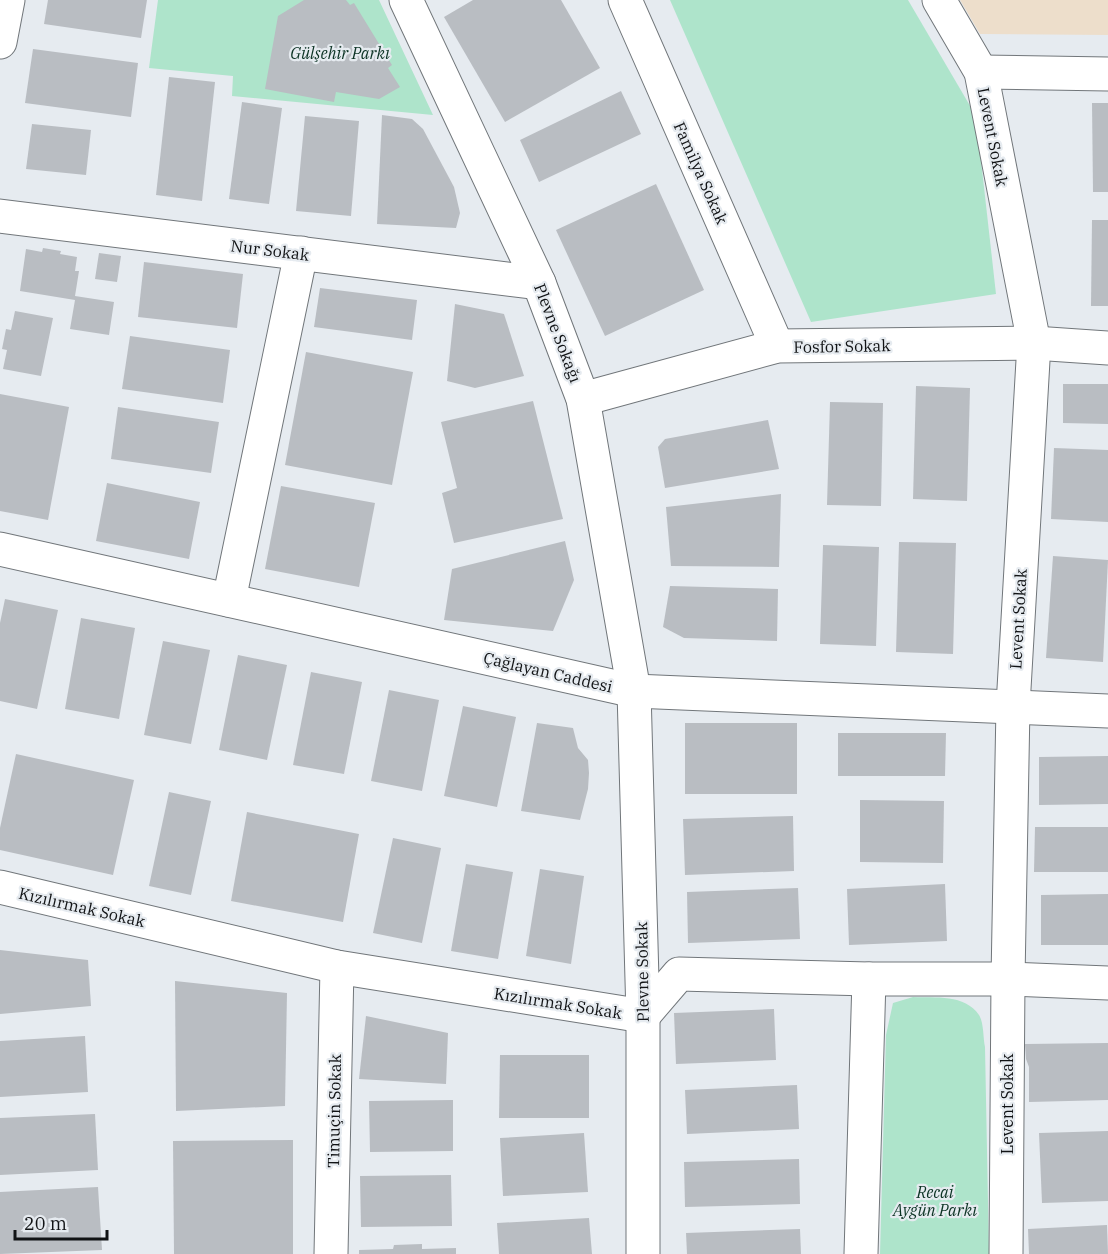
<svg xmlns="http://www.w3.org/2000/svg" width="1108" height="1254" font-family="'IBM Plex Serif',serif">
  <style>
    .education { fill: #eddecb }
    .green { fill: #aee4cb }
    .building { fill: #b9bdc2 }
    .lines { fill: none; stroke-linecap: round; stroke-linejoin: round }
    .minor-casing { stroke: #71767a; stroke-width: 35 }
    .minor { stroke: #fff; stroke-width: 33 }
    .labels { text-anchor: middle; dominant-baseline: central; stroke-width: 4.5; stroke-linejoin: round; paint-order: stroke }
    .park-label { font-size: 16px; font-style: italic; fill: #0c3324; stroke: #e6ebf0 }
    .street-label { font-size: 16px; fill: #111315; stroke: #e6ebf0 }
  </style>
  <rect width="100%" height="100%" fill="#e6ebf0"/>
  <polygon class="education" points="960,0 1108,0 1108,35 980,34"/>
  <g class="green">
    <polygon points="158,0 379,0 433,115 232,96 233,76 149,68"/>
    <polygon points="670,0 908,0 976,116 996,294 811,322"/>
    <path d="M 913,997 C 935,998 965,994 979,1015 C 984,1023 983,1038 985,1047 L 989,1254 L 880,1254 L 886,1035 L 893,1003 Z"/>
  </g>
  <g class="building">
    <polygon points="48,0 147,0 141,38 44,24"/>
    <polygon points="304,0 346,0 350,5 354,3 392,65 388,68 400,87 379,99 336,92 334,102 265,89 278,16"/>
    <polygon points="473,0 561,0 600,68 505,122 444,17"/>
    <polygon points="33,49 138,63 131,117 25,103"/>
    <polygon points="169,77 215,82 202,201 156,195"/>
    <polygon points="621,91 641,134 539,182 520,140"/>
    <polygon points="242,102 282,108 269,204 229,199"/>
    <polygon points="1092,103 1108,103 1108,192 1093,192"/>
    <polygon points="382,115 412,119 423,129 454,187 460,213 456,228 377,224"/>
    <polygon points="305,116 359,121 351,216 296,211"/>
    <polygon points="32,124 91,130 86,175 26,169"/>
    <polygon points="656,184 704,290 605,336 556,230"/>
    <polygon points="1092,220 1108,220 1108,306 1091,306"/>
    <polygon points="43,248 61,251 60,254 77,257 75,271 79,271 75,296 114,302 109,335 70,329 75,300 20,291 26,249 42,252"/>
    <polygon points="99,253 121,256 117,282 95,279"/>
    <polygon points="144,262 243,274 237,328 138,317"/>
    <polygon points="320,288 417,300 412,340 314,327"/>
    <polygon points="455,304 504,314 524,376 475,388 447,381"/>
    <polygon points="15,311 53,318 41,376 3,369 7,350 2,349 6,329 11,330"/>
    <polygon points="130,336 230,350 223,403 122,389"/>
    <polygon points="306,352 413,372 392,485 285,465"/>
    <polygon points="1063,384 1108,384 1108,424 1063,423"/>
    <polygon points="916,386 970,388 967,501 913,499"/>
    <polygon points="0,394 69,407 48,520 0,511"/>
    <polygon points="533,401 563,519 454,543 442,493 457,488 441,422"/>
    <polygon points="830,402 883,403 881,506 827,505"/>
    <polygon points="118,407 219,422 211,473 111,459"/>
    <polygon points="768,420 779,469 665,488 658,447 665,439"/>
    <polygon points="1054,448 1108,450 1108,522 1051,519"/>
    <polygon points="107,483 200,502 189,559 96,541"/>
    <polygon points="281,486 375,503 359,587 265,569"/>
    <polygon points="781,494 779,567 671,566 666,507"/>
    <polygon points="565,541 574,580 553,631 444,620 452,569"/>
    <polygon points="899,542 956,543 953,654 896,652"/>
    <polygon points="823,545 879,547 876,646 820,644"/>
    <polygon points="1053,556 1108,560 1103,662 1046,658"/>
    <polygon points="670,586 778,589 777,641 684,638 663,627"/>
    <polygon points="5,599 58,610 37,709 0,701 0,623"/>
    <polygon points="81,618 135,628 119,719 65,709"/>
    <polygon points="163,641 210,650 191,744 144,735"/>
    <polygon points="238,655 287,665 267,760 219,750"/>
    <polygon points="311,672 362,682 344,774 293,765"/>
    <polygon points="389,690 439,700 422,791 371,781"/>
    <polygon points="463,706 516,717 497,807 444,796"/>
    <polygon points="537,723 573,728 578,748 588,760 589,773 588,789 580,820 521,811"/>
    <rect x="685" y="723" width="112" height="71"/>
    <polygon points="838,733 946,733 945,776 838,776"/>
    <polygon points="16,754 134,780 113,875 0,850 0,828"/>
    <polygon points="1108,756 1108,804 1039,805 1039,757"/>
    <polygon points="169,792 211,801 191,895 149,886"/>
    <polygon points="860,800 944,801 943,863 860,862"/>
    <polygon points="247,812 359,834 343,922 231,901"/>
    <polygon points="793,816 794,871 685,875 683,819"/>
    <polygon points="1035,827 1108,827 1108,872 1034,872"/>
    <polygon points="393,838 441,848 422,943 373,933"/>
    <polygon points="466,864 513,872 498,959 451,951"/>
    <polygon points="540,869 584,876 571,964 526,956"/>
    <polygon points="945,884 947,941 849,945 847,889"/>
    <polygon points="798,888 800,939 688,943 687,892"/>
    <polygon points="1108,894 1108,945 1041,945 1041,895"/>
    <polygon points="0,950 88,960 91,1006 0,1014"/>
    <polygon points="175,981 287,993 285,1106 176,1111"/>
    <polygon points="774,1009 776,1060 676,1064 674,1013"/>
    <polygon points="366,1016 448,1033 446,1084 359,1079"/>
    <polygon points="85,1036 88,1092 0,1097 0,1041"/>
    <polygon points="1108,1043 1108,1100 1029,1102 1029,1067 1026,1059 1025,1044"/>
    <polygon points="500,1055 589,1055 589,1118 499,1118"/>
    <polygon points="797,1085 799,1129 687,1134 685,1090"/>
    <polygon points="453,1100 453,1151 370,1152 369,1101"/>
    <polygon points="95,1114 98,1170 0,1175 0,1118"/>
    <polygon points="1108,1131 1108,1201 1042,1203 1039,1133"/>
    <polygon points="584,1133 588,1192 503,1196 500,1138"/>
    <polygon points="293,1140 293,1254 174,1254 173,1141"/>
    <polygon points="799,1159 800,1204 685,1207 684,1162"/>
    <polygon points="451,1175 452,1226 361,1227 360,1176"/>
    <polygon points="98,1187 102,1250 0,1254 0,1192"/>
    <polygon points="589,1218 592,1254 499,1254 497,1223"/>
    <polygon points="1107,1225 1108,1254 1029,1254 1028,1229"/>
    <polygon points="800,1229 801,1254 687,1254 686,1233"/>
    <polygon points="422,1244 422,1249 456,1248 456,1254 359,1254 359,1250 393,1249 394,1245"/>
  </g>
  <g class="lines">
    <defs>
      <g id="minor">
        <polyline points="406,0 539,283 583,399 634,691 643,1016 643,1254"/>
        <polyline points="625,0 777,346"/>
        <polyline points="939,0 981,72 1034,343 1013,706 1008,979 1006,1254"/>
        <polyline points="0,42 8,0"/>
        <polyline points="981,72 1108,74"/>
        <polyline points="0,216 539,283"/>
        <polyline points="583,399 777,346 1034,343 1108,348"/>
        <polyline points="0,549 634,691 1108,711"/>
        <polyline points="229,600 301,253"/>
        <polyline points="0,887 337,967 643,1016 679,974 869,979 1008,979 1108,983"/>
        <polyline points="331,1254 337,967"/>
        <polyline points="861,1254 869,979"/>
      </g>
    </defs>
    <use href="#minor" class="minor-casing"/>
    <use href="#minor" class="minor"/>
  </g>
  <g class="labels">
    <g class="park-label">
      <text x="340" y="53">Gülşehir Parkı</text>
      <text x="935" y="1192">Recai<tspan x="935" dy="18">Aygün Parkı</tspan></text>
    </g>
    <g class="street-label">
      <text transform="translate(993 137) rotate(79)">Levent Sokak</text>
      <text transform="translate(701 173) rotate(66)">Familya Sokak</text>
      <text transform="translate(270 250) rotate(7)">Nur Sokak</text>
      <text transform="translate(558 333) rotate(69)">Plevne Sokağı</text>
      <text transform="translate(842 346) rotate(-1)">Fosfor Sokak</text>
      <text transform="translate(1018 619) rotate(-87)">Levent Sokak</text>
      <text transform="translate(548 672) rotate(13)">Çağlayan Caddesi</text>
      <text transform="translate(82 907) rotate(13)">Kızılırmak Sokak</text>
      <text transform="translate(642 972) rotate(-91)">Plevne Sokak</text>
      <text transform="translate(558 1003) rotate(9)">Kızılırmak Sokak</text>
      <text transform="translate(1007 1104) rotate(-90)">Levent Sokak</text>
      <text transform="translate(334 1111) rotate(-89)">Timuçin Sokak</text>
    </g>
  </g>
  <path d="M15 1230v9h92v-9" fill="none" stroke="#111315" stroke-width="3"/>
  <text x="24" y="1230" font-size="18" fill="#111315" stroke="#e6ebf0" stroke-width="4.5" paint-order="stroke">20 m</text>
</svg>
